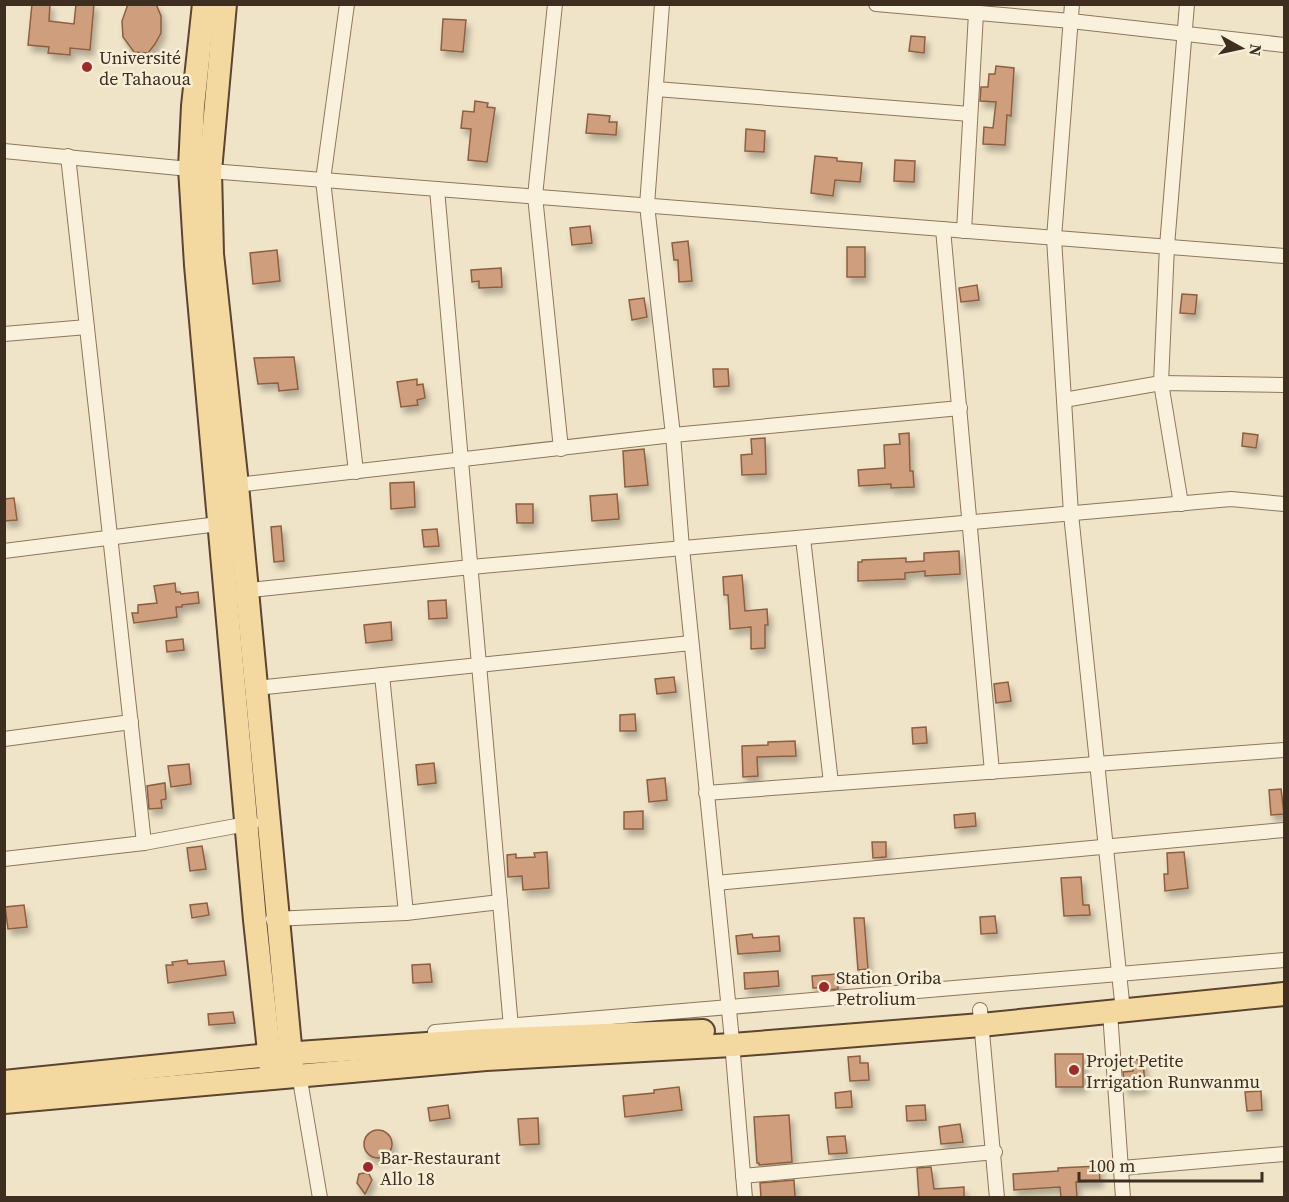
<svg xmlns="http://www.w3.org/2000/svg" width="1289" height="1202" font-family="'Source Serif 4',serif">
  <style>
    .building { fill: #cf9f7d; stroke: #8d5f41; stroke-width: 1.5; filter: url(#shadow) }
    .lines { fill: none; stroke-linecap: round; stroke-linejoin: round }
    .minor-casing { stroke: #8d765c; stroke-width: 16 }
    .primary-casing { stroke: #5b4430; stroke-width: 26 }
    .minor { stroke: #faf1dc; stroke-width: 14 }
    .primary { stroke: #f3d9a0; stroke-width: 22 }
    .poi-dot { fill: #9e2a2b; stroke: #f7eed8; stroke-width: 2 }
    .labels { text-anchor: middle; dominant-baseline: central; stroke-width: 5; stroke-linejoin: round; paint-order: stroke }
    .poi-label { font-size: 18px; fill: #3d2e20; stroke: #f7eed8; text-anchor: start }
  </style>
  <defs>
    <filter id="shadow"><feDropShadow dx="3.5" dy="6" stdDeviation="3" flood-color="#0004"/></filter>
  </defs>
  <rect width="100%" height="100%" fill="#f0e4c8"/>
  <g class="building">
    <polygon points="32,4 50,4 49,21 74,24 76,4 94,4 90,50 70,48 70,55 48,53 49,47 28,45"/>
    <polygon points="128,4 156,4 161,16 161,33 155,44 148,53 134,52 123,37 122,21"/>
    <polygon points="443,19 466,20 463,52 441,50"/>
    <polygon points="911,36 925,37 924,53 909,51"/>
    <polygon points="996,66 1014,68 1011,116 1007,115 1005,145 983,144 984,127 993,128 996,102 980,101 981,87 988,87 989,74 995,74"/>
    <polygon points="475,101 488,103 487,107 495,108 487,162 468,160 471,129 461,128 463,111 474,112"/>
    <polygon points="588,114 610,116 609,122 617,122 616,135 586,133"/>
    <polygon points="746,129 765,131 764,152 745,151"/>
    <polygon points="815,156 837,158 837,161 862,163 860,182 835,180 833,196 811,193"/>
    <polygon points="895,160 915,161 914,182 894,181"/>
    <polygon points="590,226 592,243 572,245 570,228"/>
    <polygon points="688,241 692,281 679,282 678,260 674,260 672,243"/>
    <rect x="847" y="247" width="18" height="30"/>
    <polygon points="277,250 280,281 253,284 250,253"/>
    <polygon points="501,268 502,287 479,288 479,281 472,282 471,270"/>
    <polygon points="977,285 979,300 961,302 959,288"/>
    <polygon points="1182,294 1197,295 1195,314 1180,313"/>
    <polygon points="644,298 647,317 632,320 629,300"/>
    <polygon points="294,357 298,389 279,391 278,383 258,384 254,358"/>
    <polygon points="713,369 728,369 729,386 714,387"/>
    <polygon points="417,379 417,385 423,384 425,398 417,400 418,405 401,407 397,382"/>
    <polygon points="909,433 910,471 913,471 914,487 891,488 891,484 859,486 858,470 885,468 884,445 900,444 899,434"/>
    <polygon points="1243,433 1258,435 1256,448 1242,446"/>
    <polygon points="765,438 766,474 742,475 741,455 752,454 751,439"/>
    <polygon points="644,449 648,485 625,487 623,451"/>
    <polygon points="414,482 415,507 391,509 390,483"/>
    <polygon points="617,494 619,519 592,521 590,496"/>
    <polygon points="14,498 17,520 4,521 4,499"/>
    <polygon points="516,504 533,504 533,523 517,523"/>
    <polygon points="281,526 284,561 274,562 271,527"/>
    <polygon points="437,529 439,546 424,547 422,530"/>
    <polygon points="959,551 960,574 925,576 925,571 905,573 905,579 858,581 858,562 862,562 862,560 906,558 906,562 924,561 924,553"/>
    <polygon points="742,575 745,611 767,609 768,625 765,625 765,648 751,649 751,627 730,629 728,595 724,595 723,577"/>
    <polygon points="175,583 176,592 180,592 181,594 198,592 199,603 182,605 182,607 176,607 177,617 134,623 132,613 138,613 138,605 157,603 154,586"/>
    <polygon points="446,600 447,618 429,619 428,601"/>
    <polygon points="391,622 392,640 366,643 364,625"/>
    <polygon points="183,639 184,650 167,652 166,641"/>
    <polygon points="674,677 676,692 657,694 655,679"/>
    <polygon points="1008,682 1011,701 996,703 994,684"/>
    <polygon points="635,714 636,731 620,731 620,715"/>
    <polygon points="926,727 927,743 913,744 912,728"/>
    <polygon points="795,741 796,756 757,757 758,776 743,777 742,746 768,745 768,742"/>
    <polygon points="434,763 436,783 418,785 416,765"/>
    <polygon points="189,764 191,784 171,787 168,766"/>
    <polygon points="665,778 667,800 649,802 647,780"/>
    <polygon points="165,783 166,799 161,800 162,808 149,809 147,786"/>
    <polygon points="1281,789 1284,814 1271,815 1269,790"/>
    <polygon points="643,811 643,829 624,829 624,812"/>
    <polygon points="975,813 976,826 955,828 954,815"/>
    <polygon points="872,842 886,842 886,857 873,858"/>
    <polygon points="202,846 206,869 190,871 187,848"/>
    <polygon points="547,852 549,888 523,890 522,876 508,877 507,855 516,854 516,858 535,857 534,853"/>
    <polygon points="1184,852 1188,888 1165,891 1164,874 1168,874 1167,853"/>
    <polygon points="1081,877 1083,905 1089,905 1090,915 1064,916 1061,878"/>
    <polygon points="207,903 209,915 192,918 190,905"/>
    <polygon points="24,905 27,927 8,929 5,907"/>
    <polygon points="995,916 997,933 981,934 980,917"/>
    <polygon points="854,918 864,918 868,969 858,970"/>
    <polygon points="752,934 753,938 779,936 780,951 738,954 736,936"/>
    <polygon points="187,960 188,964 224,961 226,975 168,983 166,965 173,965 172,962"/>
    <polygon points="430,964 432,982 413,983 412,965"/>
    <polygon points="778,971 779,986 745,989 744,973"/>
    <polygon points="837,974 838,989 827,990 826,987 813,988 812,976"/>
    <polygon points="233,1012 235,1023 209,1025 208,1014"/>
    <polygon points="1055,1054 1083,1054 1083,1087 1056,1087"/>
    <polygon points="860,1056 860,1063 868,1063 869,1080 850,1081 848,1057"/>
    <polygon points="1143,1059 1145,1087 1125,1089 1123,1072 1133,1071 1133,1060"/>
    <polygon points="679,1087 682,1110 625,1117 623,1096 654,1093 654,1090"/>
    <polygon points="851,1091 852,1107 836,1108 835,1093"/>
    <polygon points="1261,1091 1262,1110 1247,1111 1245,1092"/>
    <polygon points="448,1105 450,1118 430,1121 428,1108"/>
    <polygon points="925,1105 926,1120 907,1121 906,1106"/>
    <polygon points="789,1115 792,1162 759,1165 759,1163 757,1163 754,1117"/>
    <polygon points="538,1118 539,1144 520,1145 518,1119"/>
    <polygon points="960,1124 963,1142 941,1144 939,1127"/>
    <circle cx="378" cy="1144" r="14"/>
    <polygon points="845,1136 847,1153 829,1154 827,1137"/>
    <polygon points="1099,1166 1100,1181 1076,1182 1077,1197 1061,1197 1060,1187 1014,1190 1013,1174 1058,1171 1058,1168"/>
    <polygon points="931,1167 934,1189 964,1187 964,1197 919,1197 917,1168"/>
    <polygon points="364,1173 369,1174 372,1180 365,1194 357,1183 359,1174"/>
    <polygon points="794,1180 795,1197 761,1197 760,1183"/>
  </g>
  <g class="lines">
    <defs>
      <g id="minor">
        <polyline points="347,4 323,180 356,472"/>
        <polyline points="555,4 535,196 561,449"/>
        <polyline points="662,4 647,205 673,435 682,548 731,1030 745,1198"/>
        <polyline points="876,4 1071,21 1284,45"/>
        <polyline points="1072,4 1054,238 1071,514 1123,1011"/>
        <polyline points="656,89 970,114"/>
        <polyline points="4,151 210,171 1284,256"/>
        <polyline points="68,156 144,843"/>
        <polyline points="437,189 511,1027"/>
        <polyline points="943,229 992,772"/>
        <polyline points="964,231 976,13"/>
        <polyline points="4,334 87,327"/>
        <polyline points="1064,400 1161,383 1284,385"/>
        <polyline points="237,485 673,435 960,408"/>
        <polyline points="1181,504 1161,383 1167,246 1187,4"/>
        <polyline points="803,538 831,783"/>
        <polyline points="4,551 226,523"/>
        <polyline points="241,591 471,567 1231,499 1284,504"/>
        <polyline points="382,675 406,913"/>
        <polyline points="256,688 691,643"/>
        <polyline points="4,739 131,722"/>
        <polyline points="706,793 1284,750"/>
        <polyline points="4,859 144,843 252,823"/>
        <polyline points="716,883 1284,830"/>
        <polyline points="273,919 406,913 500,902"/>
        <polyline points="980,1010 997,1198"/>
        <polyline points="1110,1012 1123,1198"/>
        <polyline points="435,1032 1284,960"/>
        <polyline points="299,1074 320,1198"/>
        <polyline points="1122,1168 1284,1154"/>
        <polyline points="743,1176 995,1152"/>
      </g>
      <g id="primary">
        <polyline points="204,4 193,106 190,168 196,265 255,920 271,1070"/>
        <polyline points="225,4 210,171 212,254 237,485 292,1067"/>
        <polyline points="4,1082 270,1055 484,1040 703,1031"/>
        <polyline points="4,1102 486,1059 732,1045 981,1025 1284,994"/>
      </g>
    </defs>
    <use href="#minor" class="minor-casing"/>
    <use href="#primary" class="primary-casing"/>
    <use href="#minor" class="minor"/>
    <use href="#primary" class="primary"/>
  </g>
  <g class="poi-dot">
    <circle cx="87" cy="67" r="6"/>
    <circle cx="824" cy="987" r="6"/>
    <circle cx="1074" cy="1070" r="6"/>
    <circle cx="368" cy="1167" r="6"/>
  </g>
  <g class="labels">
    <g class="poi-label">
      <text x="99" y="57">Université<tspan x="99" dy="21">de Tahaoua</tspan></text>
      <text x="836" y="977">Station Oriba<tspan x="836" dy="21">Petrolium</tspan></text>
      <text x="1086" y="1060">Projet Petite<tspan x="1086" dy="21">Irrigation Runwanmu</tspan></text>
      <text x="380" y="1157">Bar-Restaurant<tspan x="380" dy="21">Allo 18</tspan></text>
    </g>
  </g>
  <rect width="1289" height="1202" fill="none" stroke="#3d2e20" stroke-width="12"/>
  <g transform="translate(1241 48) rotate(98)" stroke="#f7eed8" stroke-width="4.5" paint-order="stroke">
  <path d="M0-4.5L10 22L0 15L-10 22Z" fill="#3d2e20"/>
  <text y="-9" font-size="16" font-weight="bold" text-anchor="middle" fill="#3d2e20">N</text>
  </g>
  <path d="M1079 1172v9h183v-9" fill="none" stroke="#3d2e20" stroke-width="3"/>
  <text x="1088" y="1172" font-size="18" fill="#3d2e20" stroke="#f7eed8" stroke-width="4.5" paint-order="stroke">100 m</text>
</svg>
